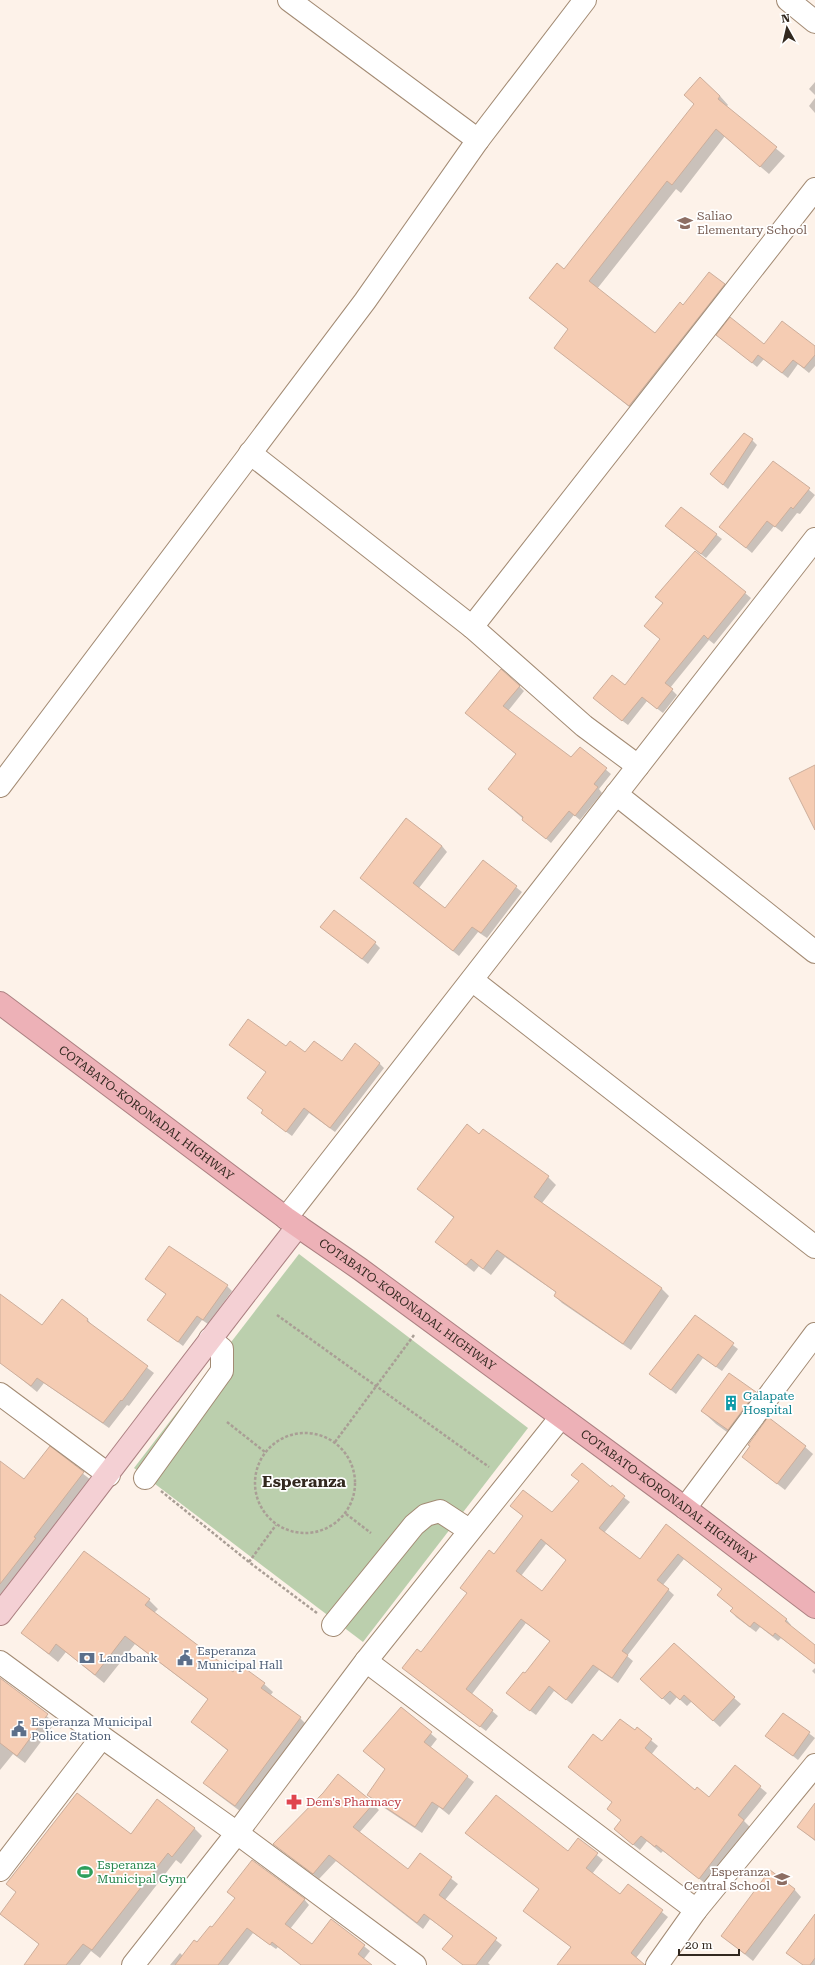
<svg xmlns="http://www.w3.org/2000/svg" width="815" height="1965" font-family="'Roboto Serif',serif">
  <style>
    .green { fill: #bbcfad }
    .shadow { fill: #0003; fill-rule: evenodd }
    .building { fill: #f5ccb3; stroke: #cdae9b; fill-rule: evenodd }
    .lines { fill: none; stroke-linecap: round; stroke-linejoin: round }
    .minor-casing { stroke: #a38b74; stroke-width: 24 }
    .major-casing { stroke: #ac8182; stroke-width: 24 }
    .highway-casing { stroke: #ac8182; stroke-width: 24 }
    .path { stroke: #a99e95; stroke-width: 2.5; stroke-dasharray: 3 2; stroke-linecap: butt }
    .minor { stroke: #fff; stroke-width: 22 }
    .major { stroke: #f4d0d4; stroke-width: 22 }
    .highway { stroke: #edb1b7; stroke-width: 22 }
    .labels { text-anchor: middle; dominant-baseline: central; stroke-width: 3.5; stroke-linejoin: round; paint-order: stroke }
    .education-label { font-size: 12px; fill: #785e54; stroke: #fff; text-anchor: start }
    .street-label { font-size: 12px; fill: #32281f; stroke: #fff }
    .culture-label { font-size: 12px; fill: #0d838f; stroke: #fff; text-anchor: start }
    .service-label { font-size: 12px; fill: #4e5e75; stroke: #fff; text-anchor: start }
    .health-label { font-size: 12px; fill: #be3a42; stroke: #fff; text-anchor: start }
    .leisure-label { font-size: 12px; fill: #27864d; stroke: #fff; text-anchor: start }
    .district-label { font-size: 16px; font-weight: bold; fill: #32281f; stroke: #fff }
  </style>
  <rect width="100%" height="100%" fill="#fdf2e9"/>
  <polygon class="green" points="299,1254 528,1428 363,1642 134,1468"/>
  <g class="shadow">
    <polygon points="815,82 815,95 809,89"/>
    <polygon points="720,96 728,105 726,107 785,156 769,174 725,136 681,193 676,189 597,289 655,334 683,306 724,285 732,293 638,414 555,347 569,330 530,298 564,270"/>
    <polygon points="815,98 815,113 809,106"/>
    <polygon points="718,335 764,345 815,347 815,366 809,373 798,364 788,378 764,359 757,367"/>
    <polygon points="752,440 757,445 728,489 716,479"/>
    <polygon points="784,469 815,495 800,514 797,513 782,532 774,526 752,553 721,527"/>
    <polygon points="681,508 722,539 706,558 671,531"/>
    <polygon points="695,552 751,598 714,644 709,640 670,688 677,695 663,713 647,701 628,725 599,703 625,687 661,639 664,603"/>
    <polygon points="519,686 524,691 508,711 571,759 580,748 611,774 599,789 602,793 580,820 574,815 551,843 489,789 517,755 471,717"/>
    <polygon points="442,846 447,852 419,888 445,910 483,861 522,892 487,938 478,932 459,956 367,883"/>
    <polygon points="321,927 375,943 380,948 368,964"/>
    <polygon points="230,1045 286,1048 342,1062 379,1063 384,1068 335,1132 309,1113 292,1136 267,1118 264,1111 253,1102 267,1073"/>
    <polygon points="483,1130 548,1177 556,1185 542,1203 662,1289 669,1296 631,1350 562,1303 555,1296 557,1293 505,1257 491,1275 479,1266 474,1272 436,1242 454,1218 418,1189"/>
    <polygon points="146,1279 227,1286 232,1291 208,1324 202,1320 183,1346 154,1324 167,1295"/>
    <polygon points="0,1295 42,1327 88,1320 93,1327 154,1373 129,1406 127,1405 109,1428 44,1383 37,1392 8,1368 0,1346"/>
    <polygon points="695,1316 738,1349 722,1371 703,1358 676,1394 650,1374"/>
    <polygon points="755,1393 769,1407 742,1443 716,1424 702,1411"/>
    <polygon points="805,1447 813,1454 785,1490 743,1457"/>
    <polygon points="50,1448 91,1480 40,1544 42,1545 0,1600 0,1474 25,1481"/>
    <path d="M 611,1488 L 630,1502 L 604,1533 L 640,1560 L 667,1525 L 786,1619 L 791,1625 L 790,1626 L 815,1646 L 815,1664 L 781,1638 L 778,1641 L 760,1627 L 756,1632 L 736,1617 L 731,1611 L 733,1608 L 718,1595 L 722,1589 L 684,1559 L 663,1585 L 674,1595 L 627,1656 L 633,1661 L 618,1683 L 599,1670 L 572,1704 L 554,1691 L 536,1715 L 513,1698 L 525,1675 L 551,1642 L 526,1623 L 472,1694 L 498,1716 L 486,1731 L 409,1673 L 422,1654 L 468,1594 L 461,1588 L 494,1556 L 524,1517 L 511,1506 L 552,1514 ZM 546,1544 L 567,1560 L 542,1592 L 521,1576 Z"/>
    <polygon points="149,1600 158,1609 154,1613 233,1674 264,1684 273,1692 270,1696 300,1718 309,1727 244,1814 213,1791 205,1783 228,1751 192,1721 209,1700 135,1644 104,1683 66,1652 58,1662 22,1633"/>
    <polygon points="815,1668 815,1674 812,1671"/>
    <polygon points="0,1678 55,1723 25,1763 13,1754 0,1770"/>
    <polygon points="649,1686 734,1698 741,1704 720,1727 692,1701 687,1706 677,1697 670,1705"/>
    <polygon points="401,1708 437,1739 430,1748 474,1782 449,1815 439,1807 422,1833 374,1801 368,1795 386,1770 371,1757"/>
    <polygon points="784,1714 815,1738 798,1760 767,1736"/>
    <polygon points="637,1729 658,1746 651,1755 695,1792 709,1798 735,1766 767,1793 744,1821 750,1827 706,1884 663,1851 661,1853 647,1841 640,1850 621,1835 622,1821 608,1809 613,1802 603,1743 635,1732"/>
    <polygon points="373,1804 379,1810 359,1833 408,1870 420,1854 458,1884 445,1900 502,1945 488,1963 490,1965 463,1965 443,1949 453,1936 430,1919 423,1929 336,1861 319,1879 275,1844"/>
    <polygon points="815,1804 815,1841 798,1827"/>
    <polygon points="194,1828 202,1836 181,1864 176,1860 100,1958 91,1951 80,1965 25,1965 40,1945 1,1913 17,1893 7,1884 131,1835"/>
    <polygon points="467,1833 568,1853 578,1840 603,1860 592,1874 620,1895 628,1885 668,1917 636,1958 638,1965 558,1965 571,1947 524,1911 540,1890"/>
    <polygon points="794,1889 801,1897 753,1961 722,1936"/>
    <polygon points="229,1892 304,1899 309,1905 290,1929 312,1945 331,1920 370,1951 363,1960 370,1965 301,1965 278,1947 276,1949 253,1933 228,1965 170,1965 180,1953 183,1956 212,1929 236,1899"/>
    <polygon points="815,1921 815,1965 803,1965 792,1957"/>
  </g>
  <g class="building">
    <polygon points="700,77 720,96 718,99 777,147 760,167 716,129 672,185 667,181 589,281 655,333 680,302 683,305 709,272 725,284 629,406 554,348 568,329 529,298 557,263 564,269 694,104 684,95"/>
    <polygon points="730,317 764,344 782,321 815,346 815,355 804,368 793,360 782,373 758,355 752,363 716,335"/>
    <polygon points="744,433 753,439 723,485 710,474"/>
    <polygon points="773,461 810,488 793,509 791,507 775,527 767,521 746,548 719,527"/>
    <polygon points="681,507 717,534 701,554 665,526"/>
    <polygon points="695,551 746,592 708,639 704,635 665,683 673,689 657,709 642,697 622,721 593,698 612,675 625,685 660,639 644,626 663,603 655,597"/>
    <polygon points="501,669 520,686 503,706 571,757 580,747 607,768 594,784 598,787 575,816 569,811 546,839 522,820 523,817 488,789 516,754 465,713"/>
    <polygon points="815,765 815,830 789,778"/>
    <polygon points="406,818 442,846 413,883 445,908 483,860 517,886 481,933 472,927 453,951 360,878"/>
    <polygon points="334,910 376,942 362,959 320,927"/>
    <polygon points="248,1019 286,1046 290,1041 305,1052 314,1041 342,1061 355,1043 380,1063 330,1128 304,1108 286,1132 261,1113 263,1110 247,1098 266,1072 229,1045"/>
    <polygon points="467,1124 479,1134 483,1129 549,1176 534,1197 662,1288 623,1344 554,1296 556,1292 497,1250 483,1269 471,1259 466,1265 435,1242 454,1217 417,1189"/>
    <polygon points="169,1246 228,1285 203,1320 197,1316 178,1342 147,1320 166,1294 145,1279"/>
    <polygon points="0,1294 42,1325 62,1299 88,1319 87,1321 148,1366 122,1401 121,1400 103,1423 37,1378 31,1386 0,1363"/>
    <polygon points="695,1315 734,1343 716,1367 698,1354 671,1390 649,1374"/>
    <polygon points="729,1373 756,1392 728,1430 701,1411"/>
    <polygon points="768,1417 806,1446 777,1484 742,1457 750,1446 748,1445"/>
    <polygon points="50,1446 84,1472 34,1537 36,1538 0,1584 0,1461 24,1479"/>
    <path d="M 582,1463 L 611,1487 L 612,1485 L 625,1496 L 599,1528 L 640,1559 L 666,1524 L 787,1619 L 785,1621 L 815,1645 L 815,1664 L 775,1633 L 773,1636 L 754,1622 L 750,1627 L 730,1611 L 733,1608 L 717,1595 L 722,1589 L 678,1554 L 657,1580 L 669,1589 L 622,1651 L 628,1655 L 612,1678 L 593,1665 L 566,1700 L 549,1686 L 530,1711 L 506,1693 L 523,1672 L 525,1673 L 550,1641 L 521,1619 L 466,1689 L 493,1710 L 480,1727 L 402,1668 L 417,1649 L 421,1652 L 467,1593 L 460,1588 L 489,1550 L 494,1554 L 523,1516 L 510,1506 L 523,1490 L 552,1512 L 579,1481 L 571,1475 ZM 541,1539 L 566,1560 L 542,1591 L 516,1571 Z"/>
    <polygon points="84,1551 150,1599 145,1605 233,1672 239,1664 265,1683 261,1688 301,1717 235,1806 203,1783 228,1750 191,1722 208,1699 125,1636 95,1675 56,1644 49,1654 21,1633"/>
    <polygon points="674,1643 735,1697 713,1721 684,1695 680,1700 670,1691 662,1699 640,1679"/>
    <polygon points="0,1678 48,1714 17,1756 0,1743"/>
    <polygon points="401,1707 432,1732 424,1742 468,1776 443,1809 432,1802 415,1827 367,1795 385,1769 363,1751"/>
    <polygon points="783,1713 810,1732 793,1756 765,1736"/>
    <polygon points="620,1719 635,1730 637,1727 652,1739 645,1748 695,1790 697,1787 709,1797 735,1765 761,1786 738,1815 744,1820 699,1879 656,1845 655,1847 641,1836 633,1845 614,1829 621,1820 607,1809 612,1802 568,1767 593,1734 602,1741"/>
    <polygon points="338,1774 374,1803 353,1827 408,1869 420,1853 452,1877 439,1895 497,1938 476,1965 463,1965 442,1949 453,1936 424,1914 417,1923 329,1855 313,1874 273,1844 323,1793"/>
    <polygon points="77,1793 131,1834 157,1799 195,1828 172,1857 168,1853 92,1950 83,1944 66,1965 24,1965 39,1944 0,1914 16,1892 6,1884"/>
    <polygon points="496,1795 568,1851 578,1838 598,1853 586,1868 620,1894 628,1884 663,1910 631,1953 645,1965 557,1965 571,1947 523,1911 539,1889 465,1833"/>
    <polygon points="815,1803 815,1840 797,1827"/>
    <polygon points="252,1860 305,1899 285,1924 312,1944 331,1919 365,1945 358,1954 372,1965 301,1965 272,1942 270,1945 247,1928 218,1965 175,1965 194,1940 197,1942 210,1926 212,1927 235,1898 227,1892"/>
    <polygon points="770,1870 795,1889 745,1954 721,1936"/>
    <polygon points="815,1914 815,1958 810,1965 803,1965 786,1953"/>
  </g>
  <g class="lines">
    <defs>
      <g id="minor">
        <polyline points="289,0 478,140"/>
        <polyline points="788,0 815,22"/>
        <polyline points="250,453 472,627 584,726 638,766"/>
        <polyline points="472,627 815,189"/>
        <polyline points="0,786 365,301 478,140 585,0"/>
        <polyline points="616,794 815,952"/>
        <polyline points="472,980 815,1247"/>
        <polyline points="286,1218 815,539"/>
        <polyline points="0,1394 109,1475"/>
        <polyline points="145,1478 222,1371 222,1349 210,1339"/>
        <polyline points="685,1508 815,1334"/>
        <polyline points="333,1625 414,1525 426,1515 440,1511 469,1530"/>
        <polyline points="366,1661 696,1910"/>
        <polyline points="0,1662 102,1737 237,1833 415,1965"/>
        <polyline points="0,1870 102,1737"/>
        <polyline points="133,1965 237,1833 366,1661 561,1417"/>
        <polyline points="657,1965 696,1910 815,1765"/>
      </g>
      <path id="major" d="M 0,1614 C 100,1486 197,1355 298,1226"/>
      <g id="highway">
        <path id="s1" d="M 0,1003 L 286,1218 L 360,1269 L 685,1508 L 815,1607"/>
      </g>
    </defs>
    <use href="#minor" class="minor-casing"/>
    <use href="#major" class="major-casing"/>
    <use href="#highway" class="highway-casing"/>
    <g class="path">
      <polyline points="277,1315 489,1467"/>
      <polyline points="227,1422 265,1452"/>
      <circle cx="305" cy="1483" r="50"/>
      <polyline points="335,1442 414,1335"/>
      <polyline points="161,1491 249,1562 317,1613"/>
      <polyline points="346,1514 371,1533"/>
      <polyline points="249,1562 276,1525"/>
    </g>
    <use href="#minor" class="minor"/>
    <use href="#major" class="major"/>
    <use href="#highway" class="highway"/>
  </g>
  <defs>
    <symbol id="school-bare" viewBox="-9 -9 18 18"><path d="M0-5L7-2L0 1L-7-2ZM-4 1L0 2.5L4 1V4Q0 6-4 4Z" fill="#8d6e63" stroke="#fff" stroke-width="2.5" paint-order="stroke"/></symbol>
    <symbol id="building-bare" viewBox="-9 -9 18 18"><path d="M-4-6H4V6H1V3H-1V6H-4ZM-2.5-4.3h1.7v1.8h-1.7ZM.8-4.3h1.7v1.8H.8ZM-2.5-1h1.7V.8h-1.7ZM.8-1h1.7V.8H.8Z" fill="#0f9aa8" stroke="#fff" stroke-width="2.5" paint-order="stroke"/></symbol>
    <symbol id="bank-bare" viewBox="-9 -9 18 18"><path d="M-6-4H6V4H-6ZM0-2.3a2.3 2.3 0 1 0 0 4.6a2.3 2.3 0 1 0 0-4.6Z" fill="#5c6f8a" stroke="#fff" stroke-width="2.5" paint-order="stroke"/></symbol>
    <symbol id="civic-bare" viewBox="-9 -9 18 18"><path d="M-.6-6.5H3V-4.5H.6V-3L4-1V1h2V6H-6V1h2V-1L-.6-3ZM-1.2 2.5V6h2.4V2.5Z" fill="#5c6f8a" stroke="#fff" stroke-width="2.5" paint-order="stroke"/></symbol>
    <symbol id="pharmacy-bare" viewBox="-9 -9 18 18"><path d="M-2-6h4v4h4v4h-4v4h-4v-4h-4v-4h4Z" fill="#e0444e" stroke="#fff" stroke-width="2.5" paint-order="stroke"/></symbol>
    <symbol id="stadium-bare" viewBox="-9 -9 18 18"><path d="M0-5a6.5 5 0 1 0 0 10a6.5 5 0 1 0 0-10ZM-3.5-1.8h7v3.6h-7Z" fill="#2e9e5b" stroke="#fff" stroke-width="2.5" paint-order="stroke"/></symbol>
  </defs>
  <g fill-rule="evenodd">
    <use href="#school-bare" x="674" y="212" width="22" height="22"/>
    <use href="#building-bare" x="720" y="1392" width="22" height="22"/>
    <use href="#bank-bare" x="76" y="1647" width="22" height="22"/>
    <use href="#civic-bare" x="174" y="1647" width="22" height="22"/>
    <use href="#civic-bare" x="8" y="1718" width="22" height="22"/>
    <use href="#pharmacy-bare" x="283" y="1791" width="22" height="22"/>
    <use href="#stadium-bare" x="74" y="1861" width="22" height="22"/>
    <use href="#school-bare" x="771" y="1868" width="22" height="22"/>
  </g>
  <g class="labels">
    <g class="education-label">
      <text x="697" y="216">Saliao<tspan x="697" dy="14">Elementary School</tspan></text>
      <text x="770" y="1872" text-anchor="end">Esperanza<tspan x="770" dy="14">Central School</tspan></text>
    </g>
    <g class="street-label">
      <text stroke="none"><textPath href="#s1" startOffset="183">COTABATO-KORONADAL HIGHWAY</textPath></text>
      <text stroke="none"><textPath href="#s1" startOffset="507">COTABATO-KORONADAL HIGHWAY</textPath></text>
      <text stroke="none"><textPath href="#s1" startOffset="831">COTABATO-KORONADAL HIGHWAY</textPath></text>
    </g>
    <g class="culture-label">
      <text x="743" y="1396">Galapate<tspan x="743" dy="14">Hospital</tspan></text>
    </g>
    <g class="service-label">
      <text x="197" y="1651">Esperanza<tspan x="197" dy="14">Municipal Hall</tspan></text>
      <text x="99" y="1658">Landbank</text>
      <text x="31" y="1722">Esperanza Municipal<tspan x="31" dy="14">Police Station</tspan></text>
    </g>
    <g class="health-label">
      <text x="306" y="1802">Dem's Pharmacy</text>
    </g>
    <g class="leisure-label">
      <text x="97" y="1865">Esperanza<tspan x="97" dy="14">Municipal Gym</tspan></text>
    </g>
    <g class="district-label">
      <text x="304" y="1481">Esperanza</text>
    </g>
  </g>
  <g transform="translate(787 28) rotate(352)" stroke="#ffffff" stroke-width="3" paint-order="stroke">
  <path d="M0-3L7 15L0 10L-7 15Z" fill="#32281f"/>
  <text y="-6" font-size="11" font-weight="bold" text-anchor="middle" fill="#32281f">N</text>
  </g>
  <path d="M679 1949v6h60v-6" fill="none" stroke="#32281f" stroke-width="2"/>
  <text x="685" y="1949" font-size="12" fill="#32281f" stroke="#ffffff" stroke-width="3" paint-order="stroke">20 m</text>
</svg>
